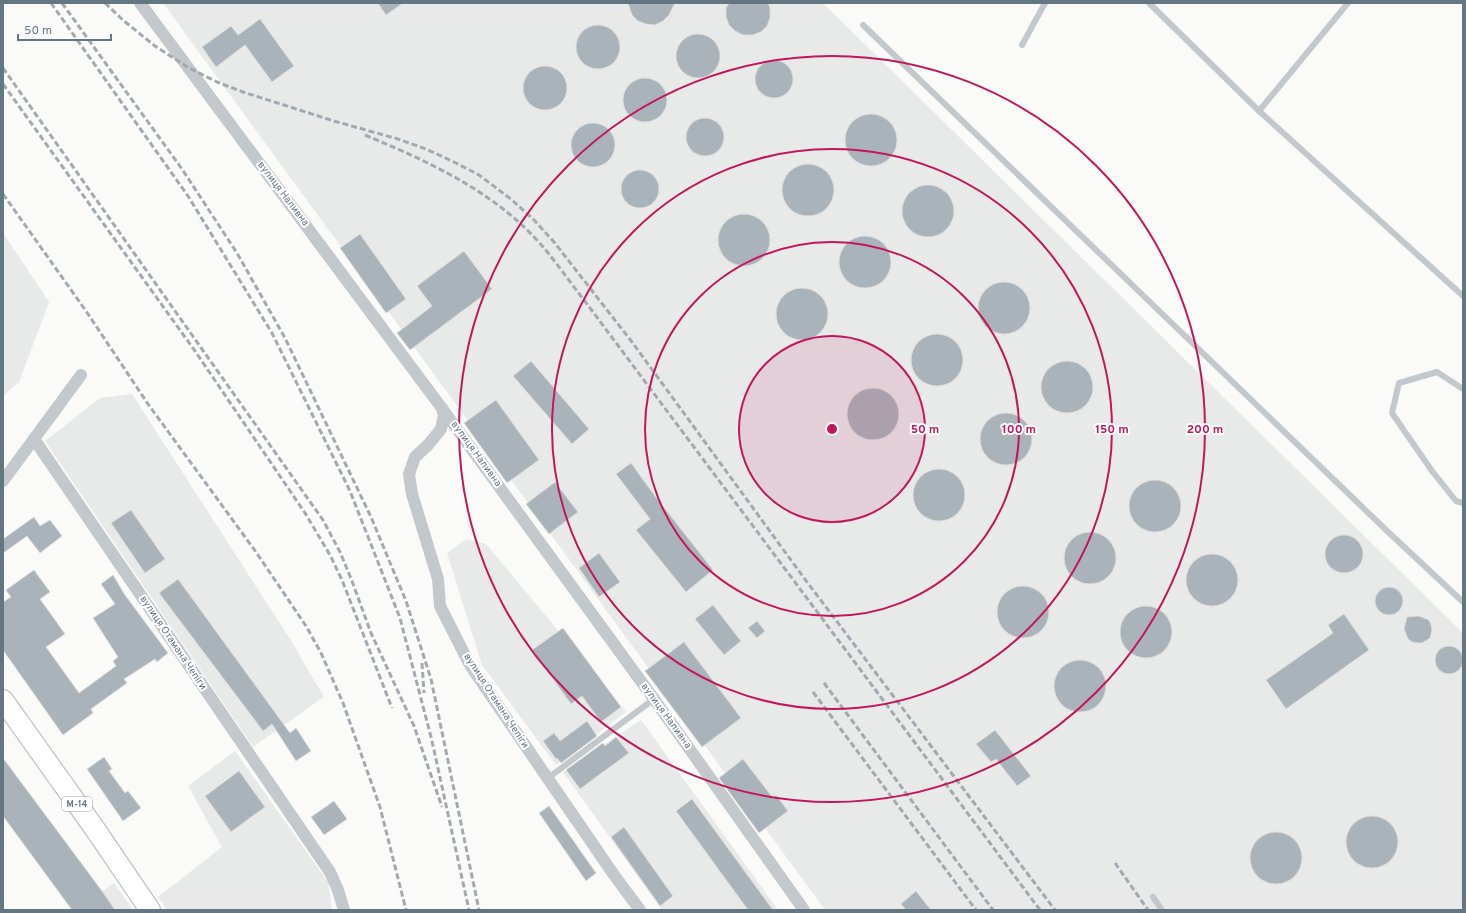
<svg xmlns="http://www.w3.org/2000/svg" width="1466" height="913" font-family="Overpass,sans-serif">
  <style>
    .built { fill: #e8e9e9 }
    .building { fill: #aab3b9; stroke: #dcdcda }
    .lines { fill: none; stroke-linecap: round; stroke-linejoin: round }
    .primary-casing { stroke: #b5babe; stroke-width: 22 }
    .service { stroke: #c3c8cc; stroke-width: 6 }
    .minor { stroke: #c3c8cc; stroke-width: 12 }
    .primary { stroke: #fff; stroke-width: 20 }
    .rail { stroke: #a2aab0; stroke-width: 3; stroke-dasharray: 6 3; stroke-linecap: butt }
    .ring { fill: none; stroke: #c2185b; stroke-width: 2 }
    .labels { text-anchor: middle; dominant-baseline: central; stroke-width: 4; stroke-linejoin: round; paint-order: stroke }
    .shield { fill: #fff; stroke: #939fa8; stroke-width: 1 }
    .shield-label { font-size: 9px; font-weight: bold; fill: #657683 }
    .street-label { font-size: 10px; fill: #657683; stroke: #fff }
    .centre { fill: #c2185b; stroke: #fff; stroke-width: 2 }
    .ring-label { font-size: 12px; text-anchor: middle; font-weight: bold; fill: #c2185b; stroke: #fff; stroke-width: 4; stroke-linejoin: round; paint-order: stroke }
  </style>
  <rect width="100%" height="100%" fill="#fafaf8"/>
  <g class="built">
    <polygon points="163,3 823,3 1463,633 1463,910 825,910"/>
    <polygon points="3,233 49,302 19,382 3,396"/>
    <polygon points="132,394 290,639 324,697 253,747 45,441 100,398"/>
    <polygon points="466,539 486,544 626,712 556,765 482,665 447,553"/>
    <polygon points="641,720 778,910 662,910 563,772"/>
    <polygon points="235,751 328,882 332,910 167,910 158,897 222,847 188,786"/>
    <polygon points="114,883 133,910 75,910"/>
  </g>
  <g class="building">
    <polygon points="378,3 403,3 386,15"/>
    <polygon points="628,3 675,3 669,15 663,21 655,25 646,24 638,21 632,15"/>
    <polygon points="729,3 768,3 770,8 770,18 767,26 761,32 752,35 743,35 735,31 729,25 726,17 726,8"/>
    <polygon points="260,19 294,66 272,82 245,45 216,67 202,47 231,26 238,35"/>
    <circle cx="598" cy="47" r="22"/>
    <circle cx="698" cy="56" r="22"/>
    <circle cx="774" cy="79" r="19"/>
    <circle cx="545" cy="88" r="22"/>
    <circle cx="645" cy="100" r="22"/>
    <circle cx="871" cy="140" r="26"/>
    <circle cx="705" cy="137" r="19"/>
    <circle cx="593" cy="145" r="22"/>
    <circle cx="808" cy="190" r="26"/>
    <circle cx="640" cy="189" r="19"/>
    <circle cx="928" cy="211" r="26"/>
    <circle cx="744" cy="240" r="26"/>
    <polygon points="360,234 406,299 386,313 340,248"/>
    <circle cx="865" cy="262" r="26"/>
    <polygon points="464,251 492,289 410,350 397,333 432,306 417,286"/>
    <circle cx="1004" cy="308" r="26"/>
    <circle cx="802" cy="314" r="26"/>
    <circle cx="937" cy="360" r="26"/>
    <circle cx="1067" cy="387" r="26"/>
    <polygon points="531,361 589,429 572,444 513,376"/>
    <circle cx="873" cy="414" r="26"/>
    <polygon points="496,400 539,460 507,483 464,423"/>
    <circle cx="1006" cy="439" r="26"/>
    <polygon points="631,463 655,496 713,570 686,592 636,530 650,519 616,474"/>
    <circle cx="939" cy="495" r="26"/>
    <circle cx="1155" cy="506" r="26"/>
    <polygon points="555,482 578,512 549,534 526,504"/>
    <polygon points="131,510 165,559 145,573 111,523"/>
    <polygon points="34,517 40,526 50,520 62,536 40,553 27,536 3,553 3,539"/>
    <circle cx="1090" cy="558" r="26"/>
    <circle cx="1344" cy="554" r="19"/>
    <polygon points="599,553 620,582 599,597 579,568"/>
    <circle cx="1212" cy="580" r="26"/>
    <polygon points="34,570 50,592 40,599 65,634 46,647 79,693 116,666 113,661 118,657 93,618 115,604 101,584 113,575 125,595 168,653 157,662 155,659 124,679 127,683 91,709 93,713 63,735 3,650 3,602 11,597 6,590"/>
    <polygon points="178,579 290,733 296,728 311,751 296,761 272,724 263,731 159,593"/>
    <circle cx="1023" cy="612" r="26"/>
    <circle cx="1389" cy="601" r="14"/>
    <polygon points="713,605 741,641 724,655 695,619"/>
    <circle cx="1146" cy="632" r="26"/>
    <polygon points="1344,614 1369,650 1286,709 1266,680 1333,633 1328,625"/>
    <polygon points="1419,616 1429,620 1431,625 1432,630 1430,638 1422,643 1418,643 1412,642 1408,639 1404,629 1407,617"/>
    <polygon points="757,621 765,631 757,638 748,628"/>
    <polygon points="563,628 621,707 601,722 582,696 571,704 532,650"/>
    <polygon points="684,642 741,718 702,747 645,671"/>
    <circle cx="1449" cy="660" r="14"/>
    <circle cx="1080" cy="686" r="26"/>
    <polygon points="587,721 597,736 561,763 557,758 556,759 543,741 554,733 560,741"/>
    <polygon points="995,730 1031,776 1017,786 996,759 991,762 976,744"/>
    <polygon points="616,737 629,753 580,789 566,770 603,743 605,746"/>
    <polygon points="104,757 112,769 109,771 125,793 128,791 141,808 123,821 87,769"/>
    <polygon points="3,758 102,891 115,910 72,910 3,816"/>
    <polygon points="743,759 773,798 776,795 788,811 759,833 719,778"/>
    <polygon points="239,771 265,807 231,832 205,796"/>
    <polygon points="692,799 773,910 748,910 676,811"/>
    <polygon points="334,801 347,819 324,835 311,817"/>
    <polygon points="549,806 596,873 586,881 539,813"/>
    <circle cx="1372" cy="842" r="26"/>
    <polygon points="624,827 673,896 660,906 611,837"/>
    <circle cx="1276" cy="858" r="26"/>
    <polygon points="916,891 931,910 906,910 901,904"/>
  </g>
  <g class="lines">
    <defs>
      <polyline id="primary" points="3,700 95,829 150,910"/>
    </defs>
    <use href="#primary" class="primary-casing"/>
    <g class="service">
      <polyline points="1149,3 1259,111"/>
      <polyline points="1348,3 1259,111 1463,296"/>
      <polyline points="863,25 1385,529 1463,602"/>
      <polyline points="1022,45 1045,3"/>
      <polyline points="1463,389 1437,372 1399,383 1392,413 1432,471 1456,501 1463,503"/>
      <polyline points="548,778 654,699"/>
      <polyline points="1153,897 1162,910"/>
    </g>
    <g class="minor">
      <polyline points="140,3 441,407 654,699 804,910"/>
      <polyline points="442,408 444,415 441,429 428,445 415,457 409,474 412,494 438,579 440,606 470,665 614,875 640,910"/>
      <polyline points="34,439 330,872 338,890 344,910"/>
      <polyline points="3,481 81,375"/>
    </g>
    <use href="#primary" class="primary"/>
    <g class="rail">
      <polyline points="51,3 188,196 272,333 350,491 400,618 432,741 469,910"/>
      <polyline points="62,3 182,169 237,253 285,338 371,517 406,601 431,679 479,910"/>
      <polyline points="105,3 124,21 155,46 189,68 217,82 243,92 334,121 398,139 426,149 456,163 479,175 512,200 534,220 554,242 632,342 804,578 1055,910"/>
      <polyline points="3,68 323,520 340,552 352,581 371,633 414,726 442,807"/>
      <polyline points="3,84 195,351 305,513 330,555 342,580 392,708"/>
      <path d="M 365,135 C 427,161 489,189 535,238 C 553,257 568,280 584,300 L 1040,910"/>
      <polyline points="3,194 86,311 148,404 256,552 306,626 321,653 343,703 380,807 406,910"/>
      <polyline points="422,663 424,693"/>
      <polyline points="824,683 993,910"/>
      <polyline points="813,692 976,910"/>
      <polyline points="1115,863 1148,910"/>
    </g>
  </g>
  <circle cx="832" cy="429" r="93" fill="#c2185b" fill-opacity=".12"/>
  <g class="ring">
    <circle cx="832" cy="429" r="93"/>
    <circle cx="832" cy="429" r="187"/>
    <circle cx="832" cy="429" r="280"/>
    <circle cx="832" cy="429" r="373"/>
  </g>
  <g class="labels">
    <rect class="shield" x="62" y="797" width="30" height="14" rx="3"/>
    <g class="shield-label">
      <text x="77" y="804">М-14</text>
    </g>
    <g class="street-label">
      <text transform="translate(283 194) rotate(53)">вулиця Наливна</text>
      <text transform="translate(476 454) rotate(54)">вулиця Наливна</text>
      <text transform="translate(173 643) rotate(56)">вулиця Отамана Чепіги</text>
      <text transform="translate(496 701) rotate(57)">вулиця Отамана Чепіги</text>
      <text transform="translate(666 716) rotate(54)">вулиця Наливна</text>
    </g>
  </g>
  <circle cx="832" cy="429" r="6" class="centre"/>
  <g class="ring-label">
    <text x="925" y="433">50 m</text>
    <text x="1019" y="433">100 m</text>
    <text x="1112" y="433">150 m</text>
    <text x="1205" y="433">200 m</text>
  </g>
  <rect width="1466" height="913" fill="none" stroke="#657683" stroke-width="8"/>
  <path d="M18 34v6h93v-6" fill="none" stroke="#657683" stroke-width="2"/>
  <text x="24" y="34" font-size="12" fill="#657683" stroke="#ffffff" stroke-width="3" paint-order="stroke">50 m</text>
</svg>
